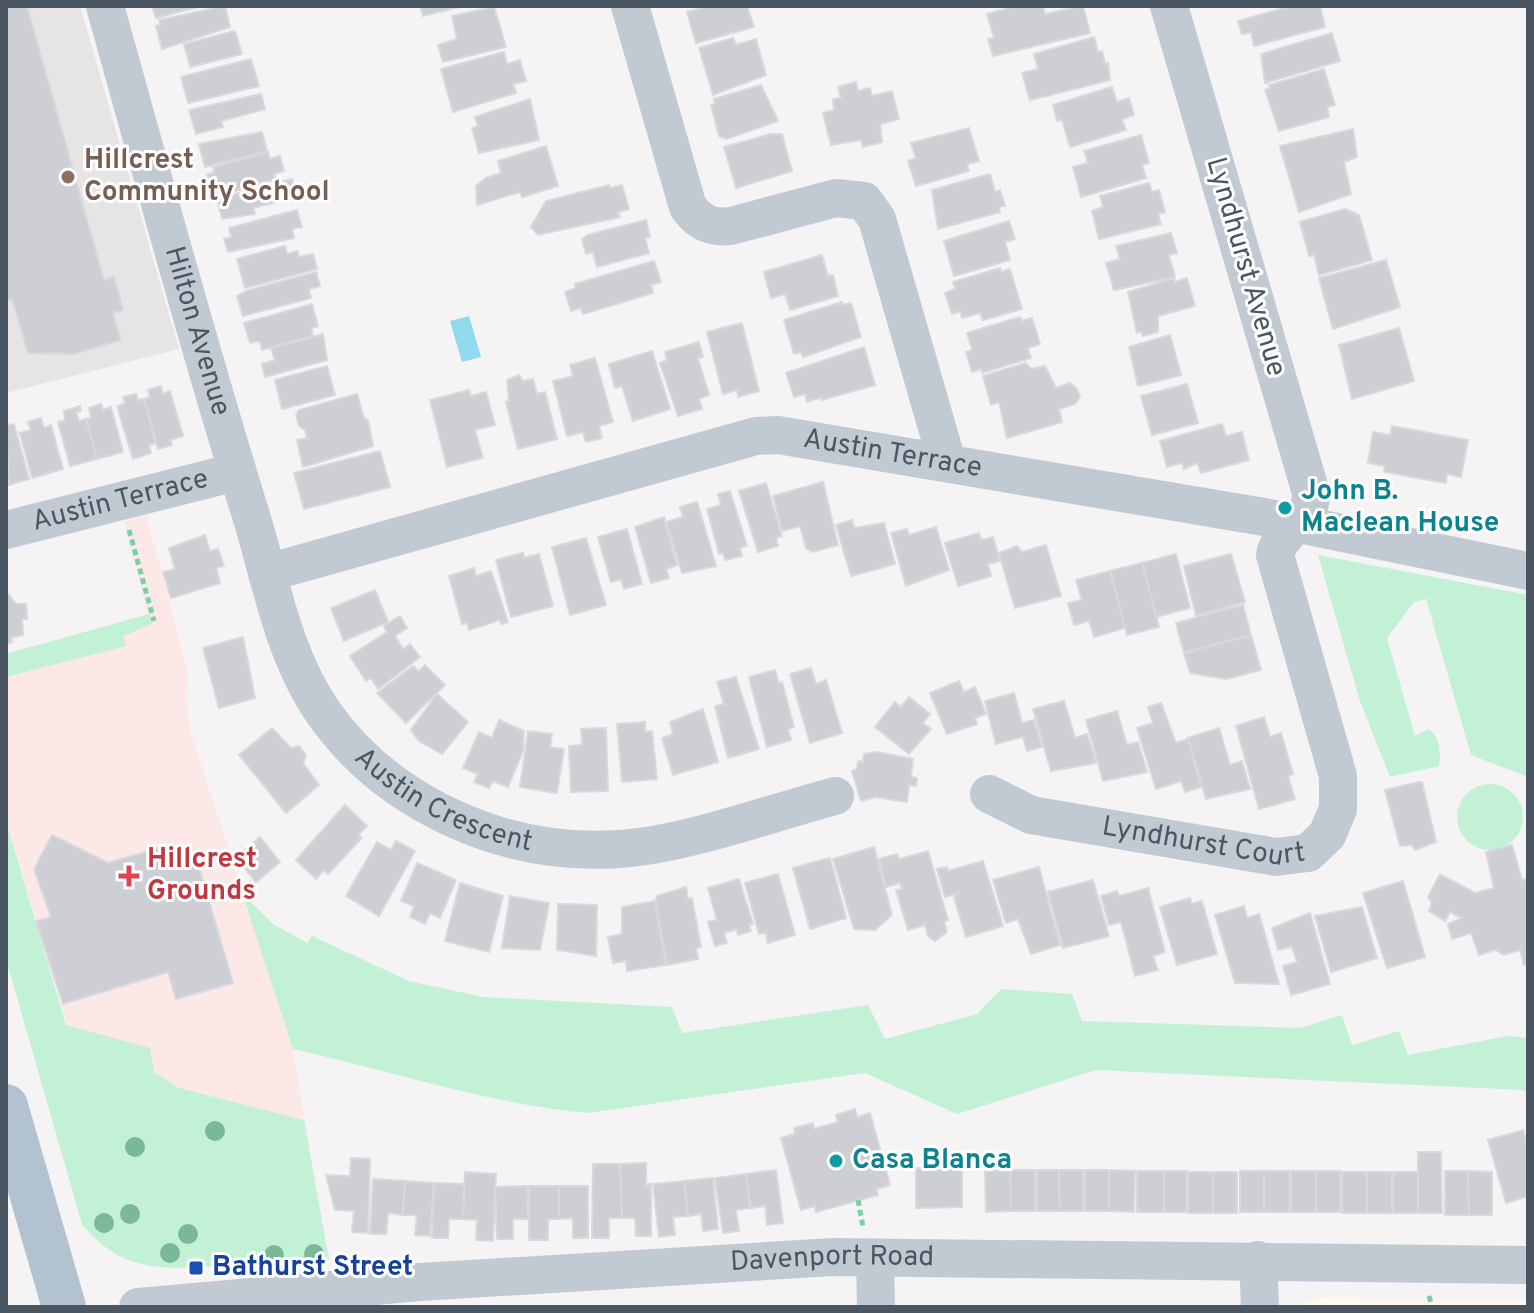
<svg xmlns="http://www.w3.org/2000/svg" width="1534" height="1313" font-family="Overpass,sans-serif">
  <style>
    .commercial { fill: #fdf9ef }
    .education { fill: #e6e4e5 }
    .medical { fill: #fce8e6 }
    .green { fill: #c3f1d5 }
    .water { fill: #90daee }
    .building { fill: #cdcfd5; stroke: #d7d9de; stroke-width: 2 }
    .lines { fill: none; stroke-linecap: round; stroke-linejoin: round }
    .path { stroke: #7ad0a6; stroke-width: 5; stroke-dasharray: 6 4; stroke-linecap: butt }
    .minor { stroke: #c1cad2; stroke-width: 38 }
    .major { stroke: #b3c2d1; stroke-width: 44 }
    .tree { fill: #7bb799 }
    .education-dot { fill: #8d6e63; stroke: #fff; stroke-width: 3 }
    .culture-dot { fill: #0f9aa8; stroke: #fff; stroke-width: 3 }
    .health-dot { fill: #e0444e; stroke: #fff; stroke-width: 3 }
    .transit-dot { fill: #1a4fb4; stroke: #fff; stroke-width: 3 }
    .labels { text-anchor: middle; dominant-baseline: central; stroke-width: 6; stroke-linejoin: round; paint-order: stroke }
    .education-label { font-size: 28px; font-weight: bold; fill: #785e54; stroke: #fff; text-anchor: start }
    .street-label { font-size: 28px; fill: #4a5661; stroke: #fff }
    .culture-label { font-size: 28px; font-weight: bold; fill: #0d838f; stroke: #fff; text-anchor: start }
    .health-label { font-size: 28px; font-weight: bold; fill: #be3a42; stroke: #fff; text-anchor: start }
    .transit-label { font-size: 28px; font-weight: bold; fill: #164399; stroke: #fff; text-anchor: start }
  </style>
  <rect width="100%" height="100%" fill="#f5f3f3"/>
  <polygon class="commercial" points="1316,1298 1528,1300 1528,1307 1297,1307"/>
  <polygon class="education" points="6,6 80,6 179,349 6,393"/>
  <polygon class="medical" points="146,515 187,668 189,727 293,1049 323,1230 113,1177 6,820 6,654 148,614 124,521"/>
  <g class="green">
    <path d="M 1318,555 L 1528,595 L 1528,777 L 1471,755 L 1426,599 L 1414,602 L 1387,638 L 1415,736 L 1429,729 C 1440,738 1441,752 1439,766 L 1390,777 L 1360,701 Z"/>
    <polygon points="149,614 152,624 123,636 126,646 6,677 6,654"/>
    <circle cx="1490" cy="817" r="33"/>
    <path d="M 6,821 L 66,1025 L 150,1048 L 154,1072 L 179,1088 L 304,1120 L 329,1260 C 296,1262 263,1263 230,1265 C 170,1269 123,1276 82,1224 L 6,959 Z"/>
    <path d="M 242,893 L 273,924 L 307,943 L 312,936 L 409,981 L 483,997 L 672,1007 L 682,1033 L 868,1005 L 885,1039 L 977,1014 L 1001,989 L 1072,994 L 1082,1021 L 1300,1028 L 1342,1015 L 1352,1045 L 1399,1031 L 1408,1055 L 1508,1036 L 1528,1038 L 1528,1093 L 1523,1090 L 1096,1070 L 957,1114 L 865,1073 L 588,1113 C 488,1104 391,1071 293,1049 Z"/>
  </g>
  <polygon class="water" points="469,316 481,357 462,362 450,321"/>
  <g class="building">
    <polygon points="6,6 27,6 104,280 114,277 123,310 113,313 121,340 74,354 28,353 12,299 6,301"/>
    <polygon points="152,6 201,6 156,18"/>
    <polygon points="225,6 230,27 162,49 156,26 161,25 159,20"/>
    <polygon points="420,6 463,6 423,16"/>
    <polygon points="711,6 747,6 754,27 696,43 687,12"/>
    <polygon points="1018,6 1043,6 1045,14 1083,6 1090,33 993,56 988,39 994,38 987,14"/>
    <polygon points="1292,6 1320,6 1325,27 1254,46 1251,32 1242,34 1238,21"/>
    <polygon points="494,7 506,47 443,62 438,45 457,39 452,16"/>
    <polygon points="235,31 242,54 190,67 184,44"/>
    <polygon points="1332,33 1340,61 1265,83 1261,54"/>
    <polygon points="1094,37 1098,52 1102,51 1105,63 1108,63 1110,80 1030,100 1022,73 1038,69 1034,54"/>
    <polygon points="733,38 736,45 756,39 766,75 713,95 699,48"/>
    <polygon points="504,52 507,64 520,60 526,81 513,84 516,93 453,112 441,69"/>
    <polygon points="251,59 259,86 188,103 181,77"/>
    <polygon points="1324,69 1335,105 1327,107 1329,117 1279,131 1265,90 1270,88 1269,85"/>
    <polygon points="856,82 858,91 870,88 872,96 892,91 899,119 880,124 882,142 863,147 861,140 831,145 823,113 834,110 833,99 841,98 838,87"/>
    <polygon points="761,85 778,121 726,139 719,136 711,105 715,104 714,99"/>
    <polygon points="1112,87 1117,102 1129,98 1134,115 1122,119 1126,130 1070,147 1062,120 1057,121 1053,105"/>
    <polygon points="261,94 265,109 221,121 223,127 196,134 189,110"/>
    <polygon points="530,99 539,140 479,153 472,128 478,126 475,117"/>
    <polygon points="969,128 979,161 967,164 969,171 916,186 908,161 916,158 911,143"/>
    <polygon points="1353,129 1357,157 1344,162 1351,194 1299,212 1280,146"/>
    <polygon points="262,132 267,151 205,167 199,144"/>
    <polygon points="771,134 782,134 792,171 736,188 724,147"/>
    <polygon points="1141,135 1149,163 1142,165 1146,178 1081,197 1073,167 1088,163 1084,151"/>
    <polygon points="546,146 558,186 522,197 520,192 477,205 476,186 486,178 501,173 498,161"/>
    <polygon points="268,152 270,159 280,156 284,171 274,174 276,179 213,198 207,174 214,173 213,167"/>
    <polygon points="990,174 995,192 1000,190 1005,206 999,207 1000,212 938,229 932,190"/>
    <polygon points="292,179 296,197 253,208 255,214 222,219 217,199"/>
    <polygon points="1149,183 1152,192 1159,190 1165,212 1158,214 1161,224 1099,239 1092,211 1103,207 1100,196"/>
    <polygon points="609,185 610,188 622,185 629,209 618,212 620,217 538,235 531,227 546,201"/>
    <polygon points="1345,209 1359,215 1372,260 1319,275 1314,255 1309,256 1300,222"/>
    <polygon points="297,210 302,227 292,229 294,238 228,252 224,239 231,237 229,228"/>
    <polygon points="646,220 650,237 645,238 649,253 597,267 593,252 586,254 582,239 588,235"/>
    <polygon points="1009,221 1015,239 1005,242 1010,260 954,276 944,241"/>
    <polygon points="1171,233 1177,253 1169,255 1175,277 1114,290 1106,263 1120,259 1116,246"/>
    <polygon points="285,246 287,254 297,251 299,257 313,254 317,269 245,288 237,259"/>
    <polygon points="822,255 828,276 833,275 838,296 790,310 785,294 771,298 764,272"/>
    <polygon points="1386,260 1400,307 1333,329 1319,278"/>
    <polygon points="654,261 661,282 651,285 653,293 583,314 581,308 571,311 565,292 576,288 575,284"/>
    <polygon points="1000,268 1001,272 1010,269 1022,309 983,320 980,313 962,318 960,311 952,314 945,293 955,289 953,282"/>
    <polygon points="316,272 320,286 309,289 311,298 243,316 237,296 246,291"/>
    <polygon points="1174,278 1175,282 1187,278 1195,306 1158,316 1158,332 1143,336 1141,331 1137,333 1128,292"/>
    <polygon points="842,302 843,305 851,303 861,337 803,357 801,352 794,354 784,320"/>
    <polygon points="312,304 318,326 311,328 313,336 262,350 260,341 250,343 244,323"/>
    <polygon points="1020,317 1022,321 1032,318 1040,344 1028,348 1031,358 982,373 981,369 972,372 966,352 972,350 967,333"/>
    <polygon points="742,323 759,391 738,397 737,390 723,394 707,332"/>
    <polygon points="1399,328 1414,381 1352,399 1339,345"/>
    <polygon points="323,334 327,360 265,377 262,364 275,360 271,348"/>
    <polygon points="1170,335 1181,375 1138,386 1129,347"/>
    <polygon points="699,342 703,357 698,358 709,395 699,399 702,409 678,416 660,363 667,360 665,352"/>
    <polygon points="864,347 875,385 822,400 822,397 807,402 805,394 794,397 786,373"/>
    <polygon points="652,351 670,409 633,421 622,386 615,388 609,364"/>
    <polygon points="595,358 613,422 599,426 602,438 586,442 583,432 567,436 553,381 573,376 570,365"/>
    <polygon points="1026,363 1031,369 1045,366 1056,388 1070,383 1077,389 1080,397 1075,404 1059,409 1062,422 1007,438 999,402 991,405 983,376"/>
    <polygon points="327,366 335,395 282,409 275,380"/>
    <polygon points="519,375 523,381 533,379 537,394 545,392 557,439 518,449 506,402 509,401 507,380"/>
    <polygon points="1187,384 1198,423 1152,435 1141,396"/>
    <polygon points="161,386 163,394 170,391 183,436 170,440 172,445 158,449 144,399 150,397 148,390"/>
    <polygon points="469,390 471,396 486,392 495,425 475,430 483,458 447,467 430,400"/>
    <polygon points="136,394 138,400 144,399 156,443 149,445 151,453 133,459 117,406 125,403 123,397"/>
    <polygon points="357,394 364,418 368,420 373,446 303,467 297,440 307,438 305,430 299,426 296,415 299,410"/>
    <polygon points="101,404 103,410 111,407 123,452 97,459 86,419 91,418 89,408"/>
    <polygon points="80,406 81,411 76,412 79,421 86,419 97,459 70,466 58,422 65,420 64,411"/>
    <polygon points="41,418 44,428 51,425 63,469 32,478 20,433 31,430 28,422"/>
    <polygon points="14,424 29,479 9,485 6,426"/>
    <polygon points="1222,424 1226,436 1242,432 1249,460 1201,473 1197,463 1184,469 1182,463 1167,467 1160,441"/>
    <polygon points="1392,426 1468,440 1461,477 1447,474 1446,483 1384,472 1385,466 1368,463 1373,432 1390,435"/>
    <polygon points="380,451 390,487 304,509 294,473"/>
    <polygon points="823,482 838,545 813,552 806,548 800,526 782,531 773,496"/>
    <polygon points="766,483 782,536 776,538 778,546 758,552 739,491"/>
    <polygon points="730,491 747,546 740,548 742,556 725,560 723,553 719,554 707,509 721,505 718,494"/>
    <polygon points="697,502 716,566 682,573 666,522 683,517 680,507"/>
    <polygon points="664,517 677,565 666,569 669,578 651,583 635,527"/>
    <polygon points="852,520 855,528 884,523 895,564 851,576 836,525"/>
    <polygon points="936,527 949,570 906,586 891,533 907,529 909,535"/>
    <polygon points="627,529 642,584 624,589 621,579 611,582 598,537"/>
    <polygon points="979,533 981,540 993,537 1000,561 988,564 991,576 958,586 945,543"/>
    <polygon points="205,535 210,551 218,549 224,566 216,568 220,583 171,598 163,572 175,569 169,548"/>
    <polygon points="586,538 606,605 570,615 552,547"/>
    <polygon points="1046,545 1061,596 1015,608 999,553 1017,546 1022,552"/>
    <polygon points="523,553 524,558 539,554 553,606 511,617 496,560"/>
    <polygon points="1176,554 1190,608 1156,617 1142,563"/>
    <polygon points="1231,554 1245,602 1196,616 1184,566"/>
    <polygon points="1142,563 1159,627 1127,635 1110,571"/>
    <polygon points="474,568 476,576 491,571 508,622 501,624 500,620 469,630 467,623 462,624 449,576"/>
    <polygon points="1110,571 1125,628 1094,637 1089,621 1074,625 1068,603 1082,600 1076,580"/>
    <polygon points="375,590 388,622 344,641 331,608"/>
    <polygon points="6,591 16,604 26,604 27,619 22,619 23,635 11,638 12,642 6,644"/>
    <polygon points="1243,605 1251,635 1184,653 1176,623"/>
    <polygon points="400,616 407,628 395,636 403,649 410,644 420,657 378,689 371,678 366,681 350,656 387,632 384,626"/>
    <polygon points="1251,635 1261,670 1226,679 1190,673 1184,653"/>
    <polygon points="243,637 255,698 219,708 203,648"/>
    <polygon points="425,665 445,685 406,723 377,693 413,666 419,671"/>
    <polygon points="811,668 816,684 826,680 842,733 810,743 790,674"/>
    <polygon points="775,670 779,684 782,682 794,727 788,729 791,740 767,747 749,677"/>
    <polygon points="736,677 759,749 728,758 715,706 724,704 717,682"/>
    <polygon points="959,681 964,692 975,687 986,714 975,718 977,724 947,734 930,693"/>
    <polygon points="1014,693 1022,723 1034,720 1042,747 1027,751 1023,737 996,744 985,701"/>
    <polygon points="437,694 468,722 442,754 419,741 411,730"/>
    <polygon points="909,697 930,714 923,723 931,729 909,754 875,727 895,702 901,707"/>
    <polygon points="1064,701 1075,738 1087,734 1096,763 1051,771 1033,709"/>
    <polygon points="1161,703 1176,743 1188,739 1201,787 1185,792 1181,781 1156,789 1137,728 1153,723 1148,707"/>
    <polygon points="703,709 718,762 673,775 662,738 673,734 670,722"/>
    <polygon points="1117,711 1127,745 1138,742 1147,772 1103,781 1086,720"/>
    <polygon points="1264,717 1270,737 1281,733 1293,774 1288,776 1295,799 1259,809 1236,726"/>
    <polygon points="499,720 524,731 523,751 508,787 493,781 489,788 474,782 478,774 463,768 479,732 492,738"/>
    <polygon points="645,722 645,732 652,731 657,779 622,782 617,724"/>
    <polygon points="272,728 291,748 299,746 306,755 303,763 319,785 286,813 239,755"/>
    <polygon points="606,728 608,791 571,792 569,746 582,745 581,729"/>
    <polygon points="1219,728 1230,765 1242,761 1250,789 1206,799 1188,738"/>
    <polygon points="528,731 552,734 550,747 564,749 557,793 520,787"/>
    <polygon points="878,752 913,759 911,777 917,778 916,786 909,785 907,802 876,797 861,801 852,771 857,769 858,761 863,762 864,754"/>
    <polygon points="1419,782 1422,782 1436,842 1415,850 1412,845 1400,846 1385,790"/>
    <polygon points="345,805 367,826 358,835 362,838 328,874 324,870 316,879 296,860"/>
    <polygon points="52,835 108,863 168,845 199,867 233,983 176,999 168,972 63,1004 36,921 51,917 34,869"/>
    <polygon points="260,837 280,862 256,882 236,857"/>
    <polygon points="396,841 415,851 379,916 346,896 377,842 391,850"/>
    <polygon points="1512,845 1522,880 1528,878 1528,964 1524,965 1520,950 1504,955 1495,950 1479,955 1471,933 1452,939 1448,924 1462,918 1450,912 1445,921 1429,911 1432,903 1428,897 1440,874 1475,893 1494,888 1486,852"/>
    <polygon points="874,847 892,915 875,930 854,929 833,859"/>
    <polygon points="928,851 948,920 944,921 947,932 935,941 928,936 925,925 908,930 896,890 902,889 900,883 886,887 879,859 897,854 899,859"/>
    <polygon points="830,858 846,918 810,929 793,868"/>
    <polygon points="983,861 1003,926 966,937 954,897 959,893 945,897 937,869 947,867 948,871"/>
    <polygon points="417,863 456,880 440,918 430,913 425,924 410,917 414,906 401,901"/>
    <polygon points="1039,867 1060,945 1031,954 1018,919 1006,923 993,880"/>
    <polygon points="778,874 795,935 768,943 766,933 759,934 745,883"/>
    <polygon points="739,879 753,924 749,925 751,931 738,935 737,929 724,933 727,943 715,946 708,922 717,920 708,888"/>
    <polygon points="1093,880 1109,936 1063,948 1048,892"/>
    <polygon points="1403,881 1425,957 1387,968 1363,893"/>
    <polygon points="460,883 503,896 489,952 445,941"/>
    <polygon points="686,887 688,899 692,898 701,947 696,948 698,959 667,965 655,902 657,896"/>
    <polygon points="1148,888 1165,952 1153,956 1158,970 1135,976 1121,922 1109,925 1101,896 1117,891 1119,896"/>
    <polygon points="510,896 549,903 540,950 502,948"/>
    <polygon points="1190,898 1192,904 1202,901 1217,954 1177,965 1160,907"/>
    <polygon points="655,901 666,965 627,971 626,961 613,963 608,937 622,934 622,907"/>
    <polygon points="558,904 597,905 596,956 557,950"/>
    <polygon points="1244,906 1247,918 1259,914 1279,984 1235,983 1215,915"/>
    <polygon points="1362,907 1377,958 1331,972 1315,916"/>
    <polygon points="1310,913 1330,984 1291,995 1283,966 1297,962 1292,947 1278,950 1272,928"/>
    <polygon points="855,1109 857,1117 870,1113 890,1185 876,1189 878,1195 816,1212 815,1206 801,1210 781,1138 795,1134 794,1128 813,1123 814,1129 838,1122 836,1115"/>
    <polygon points="1523,1130 1528,1148 1528,1196 1506,1203 1488,1140"/>
    <polygon points="1418,1152 1441,1152 1442,1213 1418,1213"/>
    <polygon points="351,1158 370,1159 368,1233 352,1232 354,1211 335,1210 326,1175 350,1176"/>
    <polygon points="646,1163 646,1185 651,1184 651,1236 636,1236 635,1218 622,1218 620,1164"/>
    <polygon points="593,1164 620,1164 622,1218 609,1218 609,1238 592,1238"/>
    <polygon points="916,1168 962,1168 962,1207 916,1208"/>
    <polygon points="776,1170 783,1223 767,1225 765,1206 750,1208 746,1174"/>
    <polygon points="1010,1170 1035,1170 1035,1211 1011,1211"/>
    <polygon points="1010,1170 1011,1211 986,1212 985,1171"/>
    <polygon points="1037,1170 1059,1170 1060,1211 1037,1211"/>
    <polygon points="1059,1170 1083,1170 1083,1211 1060,1211"/>
    <rect x="1085" y="1170" width="24" height="41"/>
    <polygon points="1109,1170 1135,1171 1134,1212 1109,1211"/>
    <rect x="1137" y="1171" width="27" height="41"/>
    <rect x="1164" y="1171" width="23" height="41"/>
    <rect x="1240" y="1171" width="24" height="41"/>
    <rect x="1264" y="1171" width="26" height="41"/>
    <rect x="1291" y="1171" width="25" height="41"/>
    <rect x="1316" y="1171" width="24" height="41"/>
    <polygon points="1445,1171 1468,1171 1469,1215 1445,1215"/>
    <polygon points="1468,1171 1492,1172 1492,1215 1469,1215"/>
    <polygon points="465,1172 496,1174 493,1241 476,1240 477,1220 463,1219"/>
    <rect x="1188" y="1172" width="25" height="41"/>
    <rect x="1213" y="1172" width="24" height="41"/>
    <rect x="1342" y="1172" width="25" height="41"/>
    <rect x="1367" y="1172" width="25" height="41"/>
    <rect x="1393" y="1172" width="25" height="41"/>
    <polygon points="746,1174 750,1208 736,1210 739,1231 723,1233 715,1178"/>
    <polygon points="713,1178 718,1229 703,1231 701,1214 688,1216 684,1181"/>
    <polygon points="373,1179 405,1181 403,1215 388,1213 386,1234 370,1234"/>
    <polygon points="405,1181 434,1183 430,1236 415,1235 417,1215 403,1215"/>
    <polygon points="684,1181 688,1216 673,1217 675,1235 659,1237 653,1184"/>
    <polygon points="434,1183 464,1184 463,1219 449,1219 448,1238 432,1238"/>
    <polygon points="527,1186 528,1219 513,1219 513,1239 497,1239 495,1187"/>
    <polygon points="529,1186 559,1186 559,1219 548,1219 548,1240 529,1240"/>
    <polygon points="559,1186 588,1186 588,1238 573,1238 573,1218 559,1219"/>
  </g>
  <g class="lines">
    <g class="path">
      <polyline points="129,530 154,621"/>
      <polyline points="858,1200 863,1227"/>
      <polyline points="1429,1296 1432,1307"/>
    </g>
    <g class="minor">
      <path id="s1" d="M 105,6 C 153,178 200,351 253,522 C 272,586 284,656 323,712 C 388,805 506,857 619,849 C 684,845 771,813 835,796"/>
      <path d="M 630,6 L 688,207 C 700,223 711,228 731,226 L 836,198 L 864,201 L 877,219 L 947,462"/>
      <path id="s2" d="M 6,530 L 236,472"/>
      <path id="s3" d="M 267,573 L 756,436 L 778,435 L 1264,517 L 1528,571"/>
      <path id="s4" d="M 989,794 L 1031,815 L 1276,857 L 1308,853 L 1327,835 L 1338,809 L 1338,776 L 1275,555 C 1279,530 1313,521 1311,493 L 1169,6"/>
      <polyline points="875,1258 876,1307"/>
      <polyline points="1258,1260 1260,1307"/>
      <path id="s5" d="M 138,1307 L 420,1282 L 833,1257 L 1528,1265"/>
    </g>
    <polyline class="major" points="6,1106 64,1307"/>
  </g>
  <g class="tree">
    <circle cx="215" cy="1131" r="10"/>
    <circle cx="135" cy="1147" r="10"/>
    <circle cx="130" cy="1214" r="10"/>
    <circle cx="104" cy="1223" r="10"/>
    <circle cx="188" cy="1234" r="10"/>
    <circle cx="170" cy="1253" r="10"/>
    <circle cx="314" cy="1254" r="10"/>
    <circle cx="274" cy="1255" r="10"/>
  </g>
  <circle class="education-dot" cx="68" cy="177" r="8"/>
  <g class="culture-dot">
    <circle cx="1285" cy="508" r="8"/>
    <circle cx="836" cy="1161" r="8"/>
  </g>
  <path class="health-dot" d="M125 864h8v8h8v8h-8v8h-8v-8h-8v-8h8z"/>
  <rect class="transit-dot" x="188" y="1260" width="16" height="16" rx="4"/>
  <g class="labels">
    <g class="education-label">
      <text x="84" y="161">Hillcrest<tspan x="84" dy="32">Community School</tspan></text>
    </g>
    <g class="street-label">
      <text transform="translate(1245 267) rotate(74)">Lyndhurst Avenue</text>
      <text stroke="none"><textPath href="#s1" startOffset="338">Hilton Avenue</textPath></text>
      <text stroke="none"><textPath href="#s3" startOffset="646">Austin Terrace</textPath></text>
      <text stroke="none"><textPath href="#s2" startOffset="118">Austin Terrace</textPath></text>
      <text stroke="none"><textPath href="#s1" startOffset="894">Austin Crescent</textPath></text>
      <text stroke="none"><textPath href="#s4" startOffset="222">Lyndhurst Court</textPath></text>
      <text stroke="none"><textPath href="#s5" startOffset="696">Davenport Road</textPath></text>
    </g>
    <g class="culture-label">
      <text x="1301" y="492">John B.<tspan x="1301" dy="32">Maclean House</tspan></text>
      <text x="852" y="1161">Casa Blanca</text>
    </g>
    <g class="health-label">
      <text x="147" y="860">Hillcrest<tspan x="147" dy="32">Grounds</tspan></text>
    </g>
    <g class="transit-label">
      <text x="212" y="1268">Bathurst Street</text>
    </g>
  </g>
  <rect width="1534" height="1313" fill="none" stroke="#4a5661" stroke-width="16"/>
</svg>
